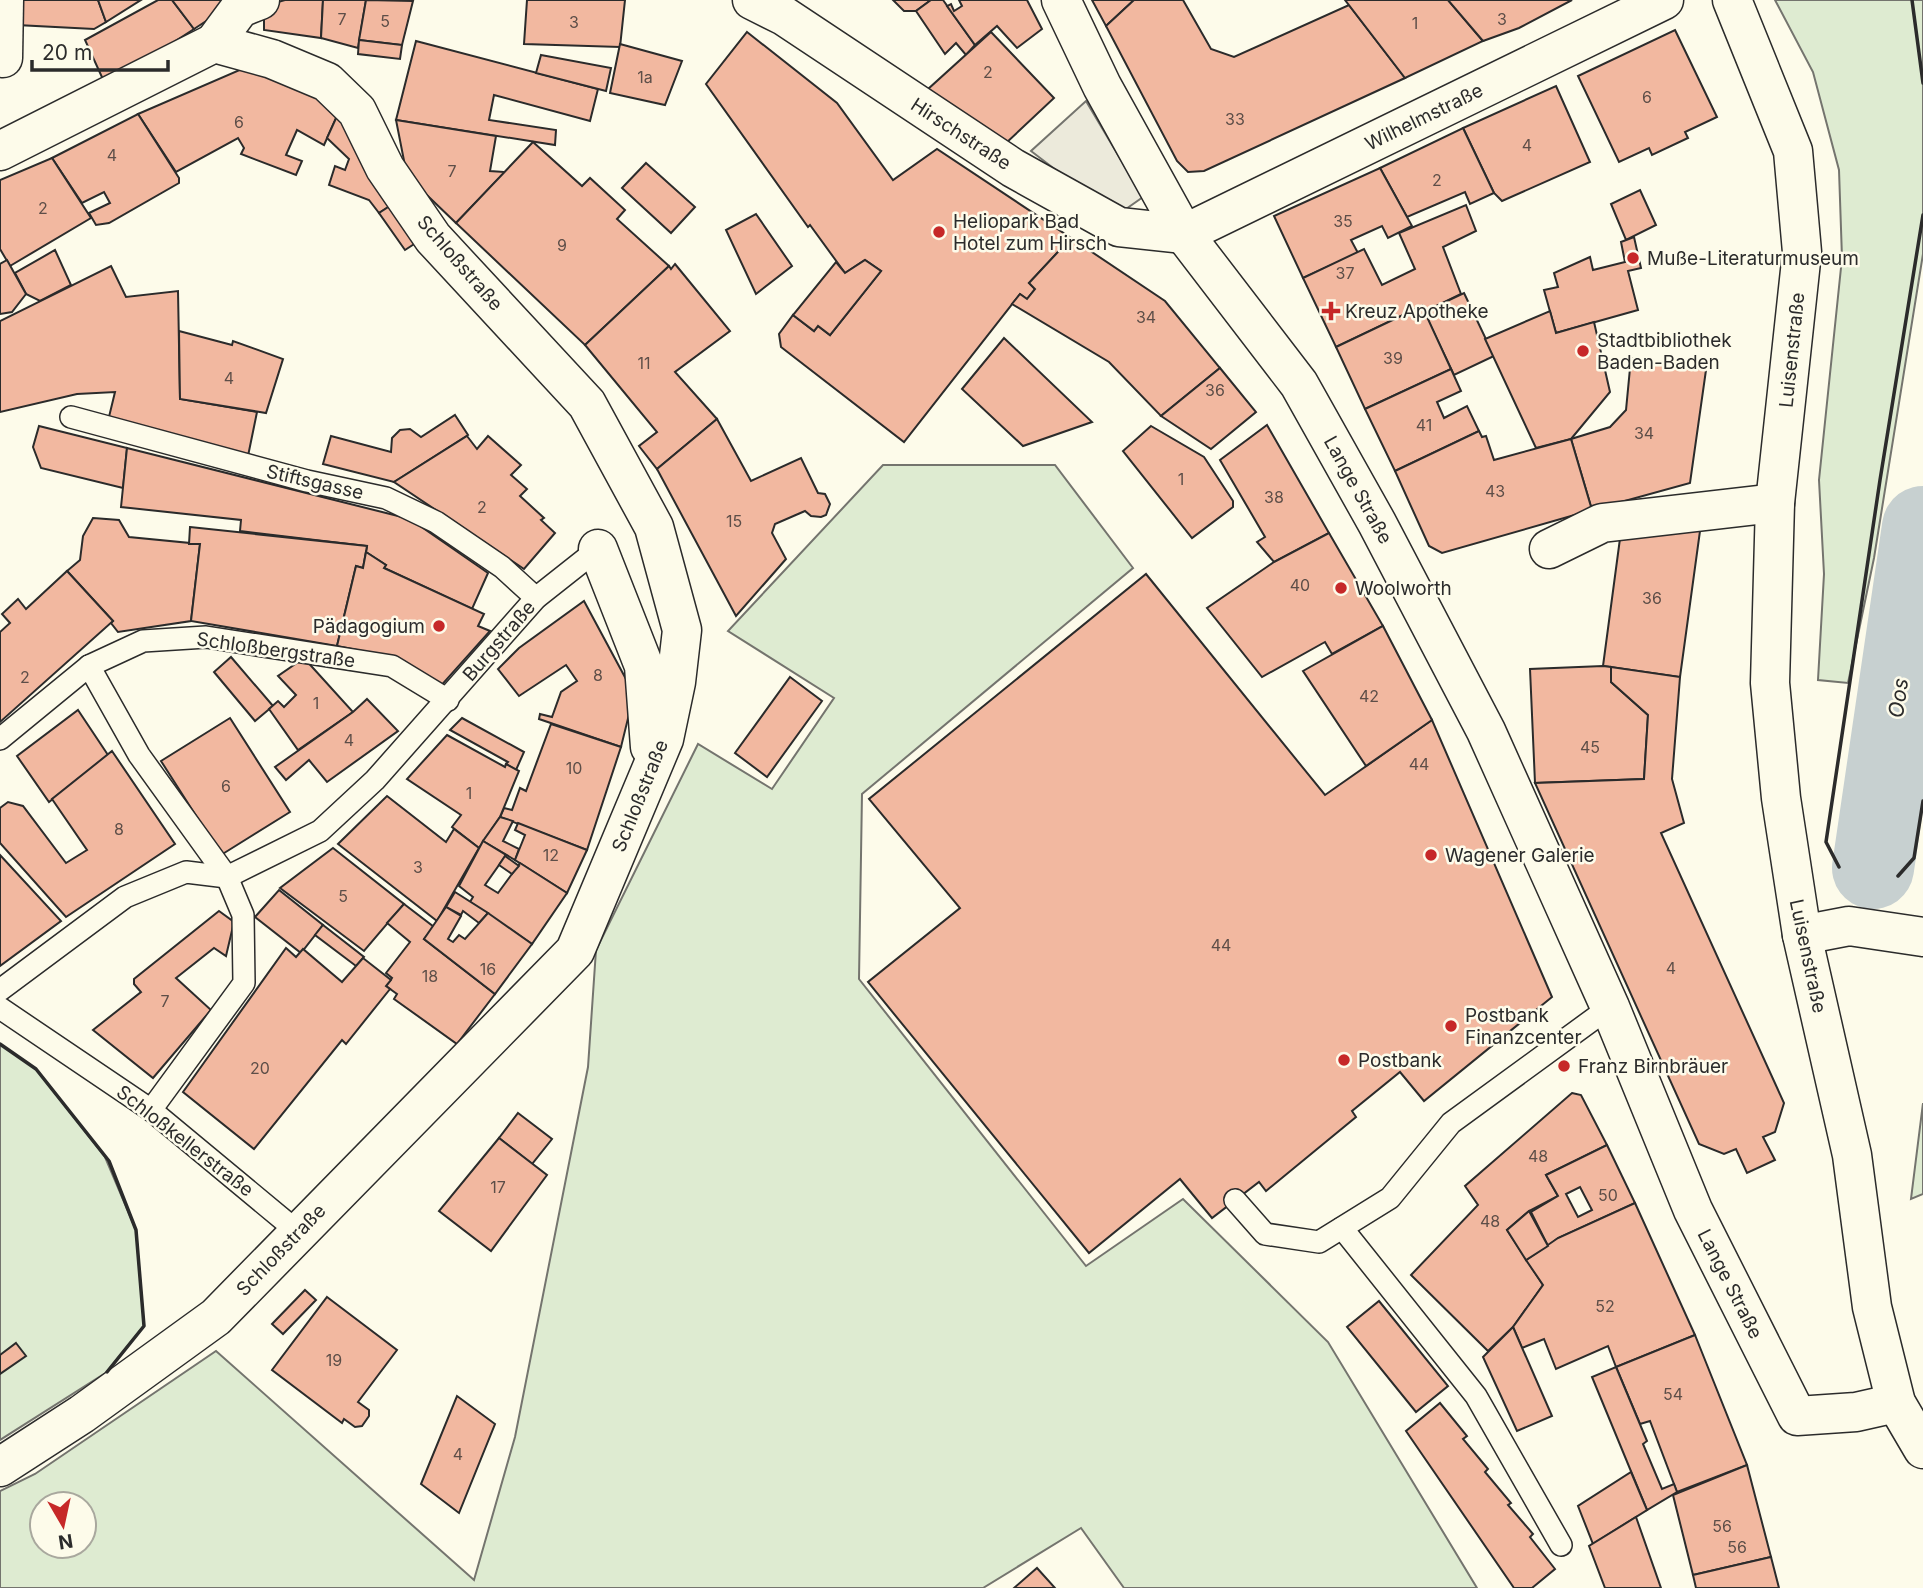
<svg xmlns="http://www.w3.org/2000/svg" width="1923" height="1588" font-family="Inter,sans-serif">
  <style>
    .green { fill: #deebd1; stroke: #74746e; stroke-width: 2; fill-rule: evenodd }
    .parking { fill: #eceadb; stroke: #74746e; stroke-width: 2 }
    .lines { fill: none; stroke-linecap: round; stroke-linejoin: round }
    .river { stroke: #c7d0d0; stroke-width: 82 }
    .building { fill: #f2b8a0; stroke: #2b2b2b; stroke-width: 2; fill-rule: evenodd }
    .lane-casing { stroke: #2b2b2b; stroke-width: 24 }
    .street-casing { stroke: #2b2b2b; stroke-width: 41 }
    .lane { stroke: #fdfbea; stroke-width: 21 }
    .street { stroke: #fdfbea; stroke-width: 38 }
    .wall { stroke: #2b2b2b; stroke-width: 3.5 }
    .poi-dot { fill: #c62828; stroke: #fdfbea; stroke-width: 2.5 }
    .labels { text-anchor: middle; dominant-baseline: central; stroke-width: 5; stroke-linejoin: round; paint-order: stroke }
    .number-label { font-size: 16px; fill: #5d4e48 }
    .street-label { font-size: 19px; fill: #2b2b2b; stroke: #fdfbea }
    .poi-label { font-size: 19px; fill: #2b2b2b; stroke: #fdfbea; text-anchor: start }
    .water-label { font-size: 21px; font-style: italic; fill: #2b2b2b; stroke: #fdfbea }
  </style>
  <rect width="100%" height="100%" fill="#fdfbea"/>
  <g class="green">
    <polygon points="1775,0 1923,0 1923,254 1874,558 1848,683 1818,680 1824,574 1819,480 1842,258 1839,170 1813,72"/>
    <path d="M 883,465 L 1055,465 L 1133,568 L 862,794 L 859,979 L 1086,1266 L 1183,1199 L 1328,1342 L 1477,1588 L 1124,1588 L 1081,1528 L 983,1588 L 0,1588 L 0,1491 L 35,1474 L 216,1351 L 474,1580 L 515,1437 L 588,1067 L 596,950 L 698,744 L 772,789 L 834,698 L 728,631 ZM 42,1504 L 84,1504 L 84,1546 L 42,1546 Z"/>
    <polygon points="0,1044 36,1069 105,1157 136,1230 144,1326 107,1372 0,1440"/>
    <polygon points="1923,1103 1923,1194 1911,1199"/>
  </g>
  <polygon class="parking" points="1086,101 1143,197 1116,216 1031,151"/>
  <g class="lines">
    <polyline class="river" points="1873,868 1923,527"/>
  </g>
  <g class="building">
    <polygon points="19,0 98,0 106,22 94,29 17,25"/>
    <polygon points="98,0 141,0 106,22"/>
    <polygon points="158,0 172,0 194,29 106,86 85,40"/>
    <polygon points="172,0 224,0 229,6 194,29"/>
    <polygon points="285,0 323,0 321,38 264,30 264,6"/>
    <polygon points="323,0 366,0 358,48 321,38"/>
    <polygon points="366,0 413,1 402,45 359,40"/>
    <polygon points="527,0 625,0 620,47 524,44"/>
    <polygon points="893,0 931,0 916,11 904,11"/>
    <polygon points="931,0 943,0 975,45 966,55 956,43 945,54 916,11"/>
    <polygon points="959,0 1027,0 1042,29 1017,48 997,26 975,45 947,6 951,4 954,11 962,6"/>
    <polygon points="1092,0 1134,0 1106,26"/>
    <polygon points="1134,0 1183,0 1211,49 1234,57 1349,5 1405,78 1204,171 1188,172 1177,161 1106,26"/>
    <polygon points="1345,0 1448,0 1483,41 1405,78"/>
    <polygon points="1448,0 1572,0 1519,28 1483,41"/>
    <polygon points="1675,30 1717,117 1685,132 1688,138 1652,155 1649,148 1619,162 1578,76"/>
    <polygon points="747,32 837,103 893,180 937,149 1071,238 1029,283 1035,289 1027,299 1020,294 904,442 781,347 779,334 793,315 814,331 818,326 830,335 881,271 865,260 845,273 810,225 808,227 706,84"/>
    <polygon points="991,32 1054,98 1004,145 927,90"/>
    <polygon points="359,40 402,45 400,59 358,54"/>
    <polygon points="416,41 598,89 590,121 494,95 489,120 556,130 555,145 396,120"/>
    <polygon points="620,44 682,61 665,105 610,93"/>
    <polygon points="541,55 611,68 606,91 536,73"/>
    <polygon points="251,65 342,105 324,145 297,130 286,155 302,161 296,175 241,154 244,148 238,138 176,172 138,114"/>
    <polygon points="1556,86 1590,162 1502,201 1494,193 1463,128"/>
    <polygon points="342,105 396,202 379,213 369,200 329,185 335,166 345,170 349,159 327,138"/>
    <polygon points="138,114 179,178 179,183 109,223 96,225 89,213 110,203 104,192 82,203 52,158"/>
    <polygon points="396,120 496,136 490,171 505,172 456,223 407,176"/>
    <polygon points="1463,128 1494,193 1470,204 1465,192 1407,217 1380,168"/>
    <polygon points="533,142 582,186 590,178 625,210 617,219 669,266 585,345 456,223"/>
    <polygon points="52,158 91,218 10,266 0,249 0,180"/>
    <polygon points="646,163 695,207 671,233 622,188"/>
    <polygon points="1380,168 1412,226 1388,238 1382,226 1351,240 1358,253 1303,278 1274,216"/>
    <polygon points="1640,190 1656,225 1626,240 1611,204"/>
    <polygon points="396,202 425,237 405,250 379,213"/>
    <polygon points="1466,205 1476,231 1443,247 1461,294 1424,312 1422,306 1336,347 1303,278 1364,249 1382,285 1415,269 1399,233"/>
    <polygon points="756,214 792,266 756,294 726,230"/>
    <polygon points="1634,237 1641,268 1628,271 1638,310 1556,333 1544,290 1558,287 1554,273 1590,257 1593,270 1625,262 1621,242"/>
    <polygon points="1071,238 1165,301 1220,368 1161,416 1109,362 1012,304 1020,294 1027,299 1035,289 1029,283"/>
    <polygon points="55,250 71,285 40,301 26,294 15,273"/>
    <polygon points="7,260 26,294 12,312 0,314 0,264"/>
    <polygon points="865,260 881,271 830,335 818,326 814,331 793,315 836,262 845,273"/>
    <polygon points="675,264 730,331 675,372 717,419 657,469 639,446 657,432 585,345 669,266 671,269"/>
    <polygon points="111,266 126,297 178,291 180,399 257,412 248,456 108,421 115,392 77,394 0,412 0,321"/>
    <polygon points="1464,293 1494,356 1454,375 1424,312"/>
    <polygon points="1422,306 1451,369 1365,409 1336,347"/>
    <polygon points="1550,311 1556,333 1594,322 1610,392 1571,439 1536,448 1485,339"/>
    <polygon points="179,331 232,345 233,341 283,359 266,413 180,399"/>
    <polygon points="1004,338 1092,422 1023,446 962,389"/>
    <polygon points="1631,358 1706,370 1690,483 1592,510 1571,439 1610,427 1626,410"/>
    <polygon points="1220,368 1256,412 1211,449 1161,416"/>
    <polygon points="1451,369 1461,391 1437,402 1444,418 1467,406 1479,431 1395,471 1365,409"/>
    <polygon points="455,415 468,435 394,482 323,464 331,436 391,452 392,438 400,430 410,429 421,437"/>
    <polygon points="717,419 751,481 801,458 818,493 825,494 830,504 826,515 821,517 811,516 805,511 775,524 772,533 786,559 736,616 657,469"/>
    <polygon points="1267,425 1329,533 1274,562 1257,542 1265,537 1220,460"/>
    <polygon points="39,426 127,448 123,488 41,468 33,447"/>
    <polygon points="1151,426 1204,457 1233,501 1233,507 1192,538 1123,451"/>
    <polygon points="1479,431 1482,437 1486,436 1494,460 1571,439 1592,510 1442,553 1429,546 1395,471"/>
    <polygon points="467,436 477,449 488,436 521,465 511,475 527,489 520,496 544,518 541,520 555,533 524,569 394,482"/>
    <polygon points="127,448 410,519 488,573 472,609 384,568 386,565 366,552 367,546 240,531 241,520 121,507"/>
    <polygon points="93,518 119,520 129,537 200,544 191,621 118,632 111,623 113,621 67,571 80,560 83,536"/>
    <polygon points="190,527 367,546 363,568 356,566 337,646 191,621 200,544 189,544"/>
    <polygon points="1621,531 1700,531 1680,677 1603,666"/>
    <polygon points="1329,533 1383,626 1332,654 1325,642 1262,677 1207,608 1274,562"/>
    <polygon points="366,552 386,565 384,568 484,614 478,626 490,631 439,688 397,658 337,646 356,566 363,568"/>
    <polygon points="67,571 113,621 0,722 0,632 10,623 2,614 18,599 26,609"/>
    <polygon points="1146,574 1325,795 1432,720 1552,997 1424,1101 1400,1072 1352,1111 1356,1117 1266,1191 1259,1182 1212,1218 1180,1179 1089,1253 868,982 960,908 869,799"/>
    <polygon points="584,601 634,694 621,747 539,719 540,714 552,717 561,692 577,681 566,665 519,696 498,669 519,648"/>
    <polygon points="1383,626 1432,720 1366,766 1303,671"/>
    <polygon points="231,657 273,706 255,721 214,672"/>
    <polygon points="304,658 353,712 298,750 269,709 278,701 284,707 296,695 278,676"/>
    <polygon points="1603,666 1611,667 1611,682 1648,715 1644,779 1535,783 1530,669"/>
    <polygon points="1611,667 1680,677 1672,779 1684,823 1661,833 1784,1103 1775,1132 1763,1137 1775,1160 1747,1173 1736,1149 1724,1154 1699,1144 1535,783 1644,779 1648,715 1611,682"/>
    <polygon points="790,677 822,701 767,777 735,753"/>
    <polygon points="367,699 398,731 327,782 309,760 286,780 275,767 353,712"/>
    <polygon points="78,710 108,755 49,802 17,756"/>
    <polygon points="230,718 290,812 221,855 161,761"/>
    <polygon points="462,718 524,752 516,770 506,764 508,762 450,730"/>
    <polygon points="551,724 621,747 587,850 500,817 504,808 512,810 520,788 526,791"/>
    <polygon points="447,735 505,767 506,764 519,771 500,817 479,848 452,827 461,815 407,779"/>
    <polygon points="112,751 175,844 66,917 0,843 0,808 8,802 23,806 66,863 87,850 52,799"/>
    <polygon points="387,796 446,842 454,829 479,848 437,921 338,844"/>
    <polygon points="500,817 513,821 503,841 519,849 515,860 483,841"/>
    <polygon points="518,823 587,850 567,893 515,860 525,835 515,830"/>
    <polygon points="483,841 506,855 485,885 498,893 520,863 567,893 532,944 470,902 473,897 459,886"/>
    <polygon points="333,848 404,904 364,951 280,888"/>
    <polygon points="0,855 61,921 0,966"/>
    <polygon points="505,856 519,866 512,874 499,865"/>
    <polygon points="279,890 323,925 301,953 255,917"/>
    <polygon points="455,892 488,913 479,923 463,911 461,915 446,907"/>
    <polygon points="404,904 434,927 424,939 495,994 457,1044 394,999 397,994 386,986 392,978 386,973 410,942 387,923"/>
    <polygon points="446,907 461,916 448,939 453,942 459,935 465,939 488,913 532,944 495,994 424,939"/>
    <polygon points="219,911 234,922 226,956 214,948 176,978 211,1010 153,1078 93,1030 141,992 134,984 134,979"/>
    <polygon points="323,925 364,957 356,966 315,935"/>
    <polygon points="286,948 296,957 303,949 342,982 363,958 391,980 386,986 390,989 346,1044 342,1040 254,1149 183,1092"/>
    <polygon points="1572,1093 1581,1095 1607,1145 1546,1175 1558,1196 1529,1211 1507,1230 1543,1285 1513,1327 1488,1351 1411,1275 1478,1205 1465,1186"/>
    <polygon points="518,1113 552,1139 532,1164 499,1138"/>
    <polygon points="499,1138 547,1175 491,1251 439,1211"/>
    <path d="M 1607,1145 L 1635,1203 L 1558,1238 L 1548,1246 L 1531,1212 L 1558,1196 L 1546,1175 ZM 1580,1187 L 1592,1210 L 1578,1217 L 1566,1194 Z"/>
    <polygon points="1635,1203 1695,1335 1616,1367 1608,1346 1556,1369 1544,1339 1522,1348 1513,1327 1543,1285 1526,1260 1558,1238"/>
    <polygon points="1529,1211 1548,1246 1526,1260 1507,1230"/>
    <polygon points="305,1290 316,1300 283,1334 272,1324"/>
    <polygon points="327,1297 397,1350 358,1402 369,1410 369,1416 362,1426 355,1427 344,1419 342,1423 272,1370"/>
    <polygon points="1379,1301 1448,1386 1416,1412 1347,1327"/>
    <polygon points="1513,1327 1552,1416 1517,1431 1483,1357"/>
    <polygon points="1695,1335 1747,1465 1677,1492 1650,1421 1640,1424 1616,1367"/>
    <polygon points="16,1343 26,1356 0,1374 0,1355"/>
    <polygon points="1616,1367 1647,1441 1643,1444 1662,1489 1674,1484 1677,1492 1647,1510 1592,1377"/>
    <polygon points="457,1396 495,1424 459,1513 421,1484"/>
    <polygon points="1440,1403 1467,1436 1463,1439 1488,1469 1485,1472 1511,1503 1508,1505 1533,1534 1530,1537 1555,1569 1532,1588 1514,1588 1406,1431"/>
    <polygon points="1747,1465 1771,1557 1693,1575 1673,1495"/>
    <polygon points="1631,1472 1647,1510 1593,1544 1578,1506"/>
    <polygon points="1636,1517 1661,1588 1605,1588 1589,1546"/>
    <polygon points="1771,1557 1779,1588 1696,1588 1693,1575"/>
    <polygon points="1037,1568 1055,1588 1014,1588"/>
  </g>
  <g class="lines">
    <defs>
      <g id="lane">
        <polyline points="71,417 307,481 386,498 436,522 502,567 536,598"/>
        <polyline points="89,666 139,755 227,877 243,915 244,983 151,1110"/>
        <polyline points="0,739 89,666 143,641 206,637 392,666 448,700"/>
        <polyline points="0,990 125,897 186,872 227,877 320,831 375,780 536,598 598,549"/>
        <polyline points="0,1008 151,1110 298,1232"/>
        <polyline points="1235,1200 1265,1234 1319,1242 1390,1198 1451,1123 1610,1007"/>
        <polyline points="1342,1228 1476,1396 1561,1545"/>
      </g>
      <g id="street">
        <polyline points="752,0 784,16 1013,168 1119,227 1184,234 1664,0"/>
        <polyline points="1061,0 1102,86 1184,234 1299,384 1377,523 1486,731 1610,1007 1693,1210 1797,1416 1856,1412 1896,1403"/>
        <polyline points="1732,0 1793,151 1802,252 1775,503 1770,683 1781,798 1802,935 1852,1155 1872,1307 1896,1403 1923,1449"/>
        <polyline points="214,43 240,8 260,0"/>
        <polyline points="3,58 4,0"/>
        <polyline points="0,151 214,43 272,59 327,82 357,111 385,168 433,238 587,404 654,527 682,630 676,682 664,739 575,951 216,1317 82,1414 0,1467"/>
        <polyline points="598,549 644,666 650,747"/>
        <polyline points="1549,549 1602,523 1775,503"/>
        <polyline points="1802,935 1849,926 1923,937"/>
      </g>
    </defs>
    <use href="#lane" class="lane-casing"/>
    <use href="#street" class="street-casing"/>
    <use href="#lane" class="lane"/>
    <use href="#street" class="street"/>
    <g class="wall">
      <polyline points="1912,0 1923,83"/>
      <polyline points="1839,867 1826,842 1880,480 1923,215"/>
      <polyline points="1898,876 1914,858 1923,801"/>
      <polyline points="0,1044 36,1069 109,1161 136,1230 144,1326 107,1372"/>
    </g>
  </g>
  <g class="poi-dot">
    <circle cx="939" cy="232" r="7"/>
    <circle cx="1633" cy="258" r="7"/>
    <path d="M1327.5 300.5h7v7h7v7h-7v7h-7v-7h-7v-7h7z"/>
    <circle cx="1583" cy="351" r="7"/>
    <circle cx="1341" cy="588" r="7"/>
    <circle cx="439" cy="626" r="7"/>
    <circle cx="1431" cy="855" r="7"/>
    <circle cx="1451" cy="1026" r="7"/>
    <circle cx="1344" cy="1060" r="7"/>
    <circle cx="1564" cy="1066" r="7"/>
  </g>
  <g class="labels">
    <g class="number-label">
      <text x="342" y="19">7</text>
      <text x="1502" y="19">3</text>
      <text x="385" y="21">5</text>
      <text x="574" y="22">3</text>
      <text x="1415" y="23">1</text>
      <text x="988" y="72">2</text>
      <text x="645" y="77">1a</text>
      <text x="1647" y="97">6</text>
      <text x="1235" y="119">33</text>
      <text x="239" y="122">6</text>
      <text x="1527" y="145">4</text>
      <text x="112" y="155">4</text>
      <text x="452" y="171">7</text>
      <text x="1437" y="180">2</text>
      <text x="43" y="208">2</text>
      <text x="1343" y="221">35</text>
      <text x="562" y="245">9</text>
      <text x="1345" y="273">37</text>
      <text x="1146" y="317">34</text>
      <text x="1393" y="358">39</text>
      <text x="644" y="363">11</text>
      <text x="229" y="378">4</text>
      <text x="1215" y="390">36</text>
      <text x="1424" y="425">41</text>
      <text x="1644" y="433">34</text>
      <text x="1181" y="479">1</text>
      <text x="1495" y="491">43</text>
      <text x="1274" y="497">38</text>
      <text x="482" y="507">2</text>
      <text x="734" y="521">15</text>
      <text x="1300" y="585">40</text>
      <text x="1652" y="598">36</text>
      <text x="598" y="675">8</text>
      <text x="25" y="677">2</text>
      <text x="1369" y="696">42</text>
      <text x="316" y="703">1</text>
      <text x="349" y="740">4</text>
      <text x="1590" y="747">45</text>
      <text x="1419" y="764">44</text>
      <text x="574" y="768">10</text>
      <text x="226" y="786">6</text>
      <text x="469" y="793">1</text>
      <text x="119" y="829">8</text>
      <text x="551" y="855">12</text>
      <text x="418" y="867">3</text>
      <text x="343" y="896">5</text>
      <text x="1221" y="945">44</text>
      <text x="1671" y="968">4</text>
      <text x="488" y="969">16</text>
      <text x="430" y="976">18</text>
      <text x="165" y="1001">7</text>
      <text x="260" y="1068">20</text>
      <text x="1538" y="1156">48</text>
      <text x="498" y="1187">17</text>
      <text x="1608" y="1195">50</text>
      <text x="1490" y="1221">48</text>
      <text x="1605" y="1306">52</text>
      <text x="334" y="1360">19</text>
      <text x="1673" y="1394">54</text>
      <text x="458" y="1454">4</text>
      <text x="1722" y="1526">56</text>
      <text x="1737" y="1547">56</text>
    </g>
    <g class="street-label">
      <text transform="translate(1424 117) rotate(-26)">Wilhelmstraße</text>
      <text transform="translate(961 134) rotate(33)">Hirschstraße</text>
      <text transform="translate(460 263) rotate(49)">Schloßstraße</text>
      <text transform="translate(1792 350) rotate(-84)">Luisenstraße</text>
      <text transform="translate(315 482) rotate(13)">Stiftsgasse</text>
      <text transform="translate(1358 490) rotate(61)">Lange Straße</text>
      <text transform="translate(499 641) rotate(-49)">Burgstraße</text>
      <text transform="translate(276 650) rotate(8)">Schloßbergstraße</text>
      <text transform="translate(640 796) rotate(-68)">Schloßstraße</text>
      <text transform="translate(1808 956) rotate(78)">Luisenstraße</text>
      <text transform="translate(185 1141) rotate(38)">Schloßkellerstraße</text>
      <text transform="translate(281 1250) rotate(-46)">Schloßstraße</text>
      <text transform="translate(1730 1284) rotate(63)">Lange Straße</text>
    </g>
    <g class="poi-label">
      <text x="953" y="221">Heliopark Bad<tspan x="953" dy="22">Hotel zum Hirsch</tspan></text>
      <text x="1647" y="258">Muße-Literaturmuseum</text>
      <text x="1345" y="311">Kreuz Apotheke</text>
      <text x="1597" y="340">Stadtbibliothek<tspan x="1597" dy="22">Baden-Baden</tspan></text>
      <text x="1355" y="588">Woolworth</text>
      <text x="425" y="626" text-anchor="end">Pädagogium</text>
      <text x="1445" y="855">Wagener Galerie</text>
      <text x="1465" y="1015">Postbank<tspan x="1465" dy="22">Finanzcenter</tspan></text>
      <text x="1358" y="1060">Postbank</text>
      <text x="1578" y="1066">Franz Birnbräuer</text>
    </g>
    <g class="water-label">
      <text transform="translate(1898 698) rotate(-82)">Oos</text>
    </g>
  </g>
  <g transform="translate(63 1525) rotate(171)"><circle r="33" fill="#fdfbea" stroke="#a9a89e" stroke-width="2"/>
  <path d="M0-5L12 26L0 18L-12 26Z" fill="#c62828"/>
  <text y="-10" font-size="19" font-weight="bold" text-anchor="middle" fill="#2b2b2b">N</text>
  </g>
  <path d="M32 60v10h136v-10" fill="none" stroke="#2b2b2b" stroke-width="3.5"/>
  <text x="42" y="60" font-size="21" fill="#2b2b2b" stroke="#fdfbea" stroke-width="5" paint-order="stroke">20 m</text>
</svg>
